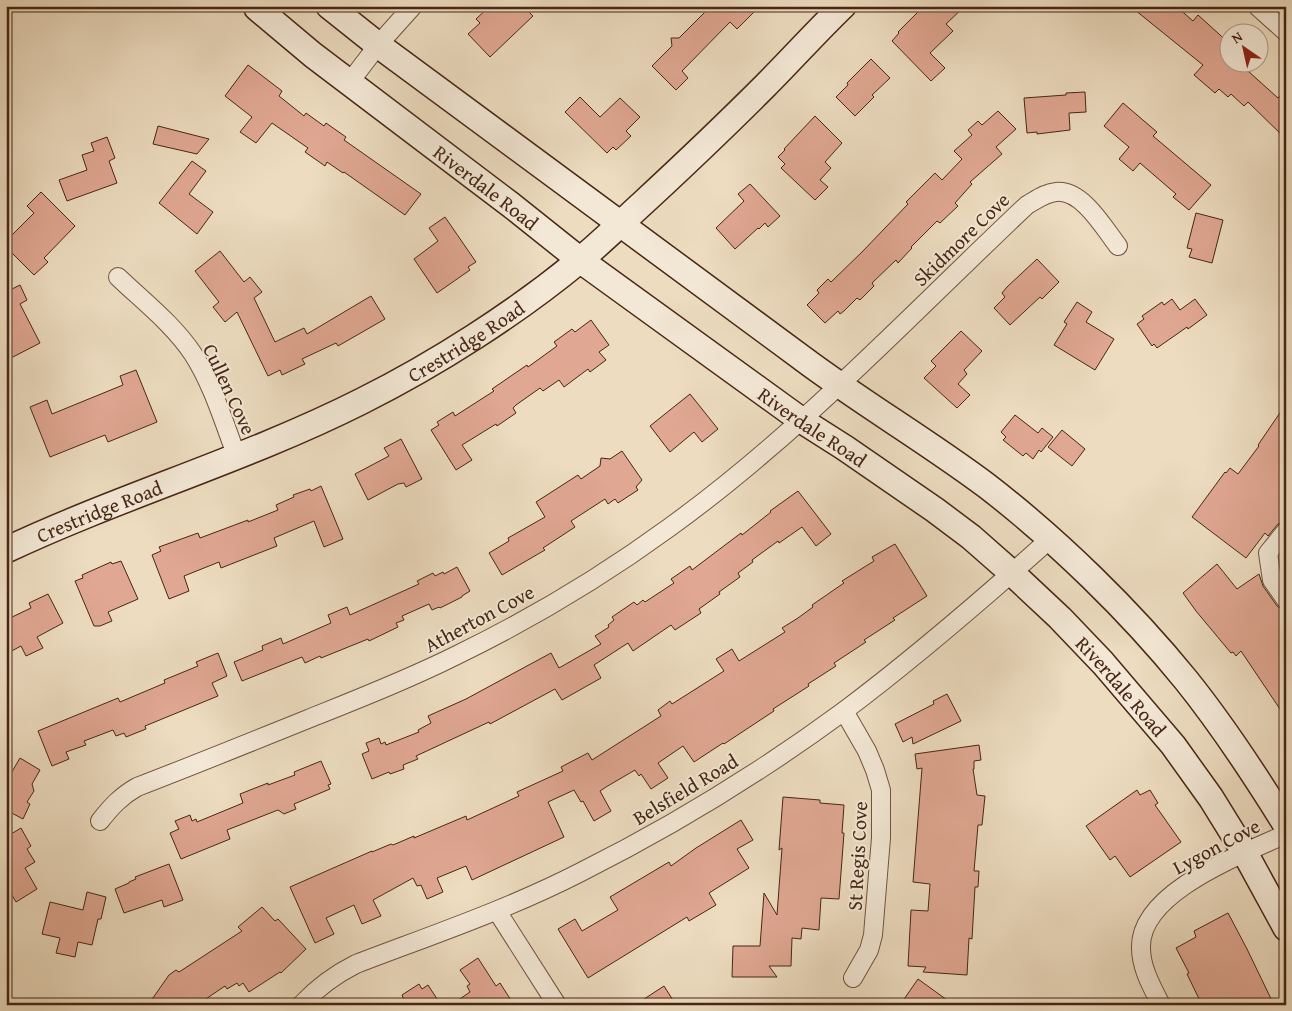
<svg xmlns="http://www.w3.org/2000/svg" width="1292" height="1011" font-family="'Gentium Book Plus',serif">
  <style>
    .building { fill: #e0a792; stroke: #472614 }
    .lines { fill: none; stroke-linecap: round; stroke-linejoin: round }
    .street-casing { stroke: #70543f; stroke-width: 20 }
    .secondary-casing { stroke: #472614; stroke-width: 28 }
    .street { stroke: #f3e8d6; stroke-width: 18 }
    .secondary { stroke: #f3e8d6; stroke-width: 25 }
    .labels { text-anchor: middle; dominant-baseline: central; stroke-width: 4; stroke-linejoin: round; paint-order: stroke }
    .street-label { font-size: 20px; fill: #472614; stroke: #f3e8d6 }
  </style>
  <rect width="100%" height="100%" fill="#eddcc0"/>
  <filter id="stains"><feTurbulence type="fractalNoise" baseFrequency=".004" numOctaves="4"/><feColorMatrix values="0 0 0 0 .2 0 0 0 0 .09 0 0 0 0 .02 0 0 0 .5 -.17"/></filter>
  <radialGradient id="worn" r=".72"><stop offset=".6" stop-color="#630" stop-opacity="0"/><stop offset="1" stop-color="#630" stop-opacity=".3"/></radialGradient>
  <g class="building">
    <polygon points="490,6 523,6 533,16 490,57 468,34 480,23 476,19"/>
    <polygon points="711,6 760,6 737,29 730,22 682,71 688,78 676,90 652,66 672,46 671,38 679,38"/>
    <polygon points="924,6 965,6 946,24 953,31 930,53 945,68 931,81 892,41 899,33 898,32"/>
    <polygon points="1130,6 1176,6 1193,21 1198,15 1230,44 1230,62 1238,62 1278,98 1286,90 1286,139 1248,102 1244,106 1231,94 1228,97 1219,89 1215,93 1194,75 1203,65"/>
    <polygon points="871,59 890,78 872,95 874,97 855,116 836,97 848,85 847,83"/>
    <polygon points="248,65 282,91 279,96 304,116 306,113 324,126 326,123 346,137 344,140 421,194 405,215 344,172 343,173 327,162 325,166 305,152 308,148 272,123 256,143 240,132 252,117 225,96"/>
    <polygon points="1085,92 1086,112 1069,113 1070,130 1037,134 1037,132 1027,133 1024,98 1066,95 1066,93"/>
    <polygon points="580,97 600,117 620,98 640,117 626,131 631,136 616,150 613,147 607,153 565,112"/>
    <polygon points="1123,103 1157,132 1153,136 1211,185 1189,210 1173,197 1176,194 1140,163 1133,171 1119,159 1129,147 1104,126"/>
    <polygon points="998,111 1016,129 996,147 1002,154 970,182 972,184 955,203 958,206 940,223 937,221 911,247 912,248 898,263 896,260 872,283 874,286 860,300 857,298 844,311 840,314 838,311 825,323 807,305 819,293 817,290 828,279 831,282 862,252 908,204 906,202 935,173 942,180 962,159 954,151 972,135 968,130 978,121 982,125"/>
    <polygon points="815,116 842,143 825,162 831,168 820,180 828,187 815,200 781,168 785,164 778,157 785,150 784,149"/>
    <polygon points="158,126 209,139 197,154 153,144"/>
    <polygon points="107,137 115,158 109,161 117,183 67,201 59,180 87,170 82,155 94,151 91,143"/>
    <polygon points="192,161 206,171 189,194 213,212 197,234 159,203"/>
    <polygon points="750,184 780,216 768,227 765,223 759,229 758,228 735,249 716,228 744,201 738,194"/>
    <polygon points="41,192 75,226 44,258 48,262 34,275 6,247 6,241 34,213 27,206"/>
    <polygon points="1196,213 1223,220 1212,263 1189,257 1192,249 1187,248"/>
    <polygon points="445,217 476,262 468,267 470,270 437,293 414,259 438,241 429,228"/>
    <polygon points="220,251 244,282 250,277 262,292 254,298 275,342 304,328 307,334 371,296 385,319 338,346 336,343 302,359 305,364 282,375 280,370 268,376 237,312 225,322 213,307 219,302 195,271"/>
    <polygon points="1037,259 1059,282 1042,299 1040,297 1010,325 994,308 1005,297 1002,293 1007,287"/>
    <polygon points="6,277 12,289 20,285 27,300 20,304 40,343 11,358 6,349"/>
    <polygon points="1172,299 1180,310 1195,299 1207,315 1188,329 1187,327 1157,348 1154,344 1152,346 1137,324 1144,319 1142,316 1162,302 1164,305"/>
    <polygon points="1077,302 1092,312 1086,322 1114,339 1095,370 1054,345 1067,324 1064,322"/>
    <polygon points="591,320 609,345 599,352 606,360 590,372 588,369 564,387 559,380 543,391 540,388 516,405 513,408 516,413 497,426 496,424 462,445 472,460 456,470 431,430 439,425 437,422 453,412 455,416 494,391 492,389 527,365 528,367 557,346 554,342 572,329 575,332"/>
    <polygon points="961,331 982,351 964,370 967,374 958,384 970,395 957,408 924,378 936,366 931,361"/>
    <polygon points="136,370 157,422 108,442 105,435 50,457 30,407 47,400 52,414 123,385 120,376"/>
    <polygon points="690,394 718,429 702,442 694,432 670,452 650,426"/>
    <polygon points="1286,404 1286,521 1278,524 1268,536 1265,533 1246,558 1192,517 1225,472 1226,473 1230,468 1238,474 1259,446 1258,445"/>
    <polygon points="1015,415 1038,433 1042,428 1053,437 1041,452 1039,450 1033,459 1026,453 1023,456 1003,440 1006,437 1001,432"/>
    <polygon points="1062,430 1085,449 1072,466 1048,447"/>
    <polygon points="401,439 422,479 406,487 404,483 398,484 368,500 355,474 389,456 384,448"/>
    <polygon points="622,451 642,480 636,487 638,490 618,503 615,499 608,504 605,499 571,521 575,527 543,548 545,550 502,575 489,553 509,541 508,538 545,517 536,502 578,475 581,479 600,466 601,458 610,459"/>
    <polygon points="321,486 343,539 324,547 314,521 274,538 277,546 221,568 219,562 184,576 189,591 169,599 152,555 161,551 159,547 198,533 200,538 248,520 248,522 278,510 276,505 294,497 293,495 310,489 311,491"/>
    <polygon points="798,491 831,534 816,546 802,527 779,543 778,541 752,560 753,562 738,573 740,577 719,592 720,594 699,609 701,613 675,630 671,625 633,651 628,643 594,665 601,678 562,700 555,689 490,724 489,722 416,756 418,759 403,765 404,769 390,774 389,772 372,779 362,754 369,751 366,743 379,738 381,744 385,742 386,745 419,732 418,730 431,723 428,716 466,699 551,653 559,668 601,644 595,636 609,627 608,625 614,620 612,617 634,602 637,605 643,600 645,602 674,583 671,579 690,566 692,570 741,533 742,535 771,512 770,511"/>
    <polygon points="895,544 927,596 893,618 895,620 864,640 866,642 834,663 836,666 808,684 809,686 773,709 774,711 724,744 723,743 694,762 683,746 658,763 668,778 651,789 641,774 639,776 635,770 606,787 600,791 611,811 594,821 583,801 581,802 574,790 548,802 564,837 472,880 466,866 437,878 443,892 427,899 421,885 417,886 413,878 373,900 381,916 362,924 354,905 326,918 334,934 315,943 290,887 372,851 372,852 391,844 393,845 414,836 414,838 466,816 467,820 519,796 517,792 563,771 561,767 588,753 592,760 661,716 658,710 670,701 672,704 724,671 716,659 732,649 739,661 785,632 782,628 798,618 813,607 812,605 844,583 842,581 874,561 872,557"/>
    <polygon points="121,561 138,599 108,612 112,621 100,626 94,626 75,581 83,578 82,575 111,562 112,564"/>
    <polygon points="1217,564 1237,589 1259,574 1263,586 1277,606 1286,612 1286,653 1282,655 1286,661 1286,718 1241,651 1236,656 1233,652 1231,653 1196,611 1183,593"/>
    <polygon points="457,567 470,591 462,596 462,597 440,608 439,607 432,610 429,604 402,616 404,620 396,623 398,627 369,641 368,639 321,658 320,656 305,663 302,657 242,681 234,662 263,650 262,646 281,638 283,644 331,623 328,615 347,607 350,615 419,584 417,581 433,573 435,576 443,572 444,574"/>
    <polygon points="48,594 63,623 37,637 43,648 26,656 21,646 6,654 6,623 11,621 10,618 31,608 29,603"/>
    <polygon points="218,653 227,676 212,683 218,696 145,726 146,729 126,737 124,733 116,736 113,730 84,741 86,745 66,752 69,759 52,766 38,731 118,698 120,702 165,683 164,680 198,666 196,662"/>
    <polygon points="947,694 961,721 913,744 912,737 903,742 895,724 934,704 933,701"/>
    <polygon points="979,745 981,760 974,761 974,769 973,769 977,795 985,796 982,825 978,825 974,871 979,871 978,887 975,887 972,939 969,938 967,975 923,972 926,967 908,966 911,910 928,911 930,884 913,882 922,768 917,769 915,754"/>
    <polygon points="20,758 40,770 32,784 34,791 27,802 30,804 23,819 6,810 6,782"/>
    <polygon points="321,761 331,784 328,785 330,789 294,804 296,809 284,814 278,810 227,830 230,839 181,859 170,833 179,829 175,821 190,815 192,821 196,819 197,822 243,803 240,794 268,783 268,785 295,775 294,772"/>
    <polygon points="1137,790 1140,795 1150,790 1158,803 1155,805 1181,842 1130,877 1115,856 1110,860 1086,826"/>
    <polygon points="783,797 820,800 820,803 844,805 842,833 844,833 839,899 821,898 819,930 802,928 801,939 792,938 791,966 769,966 777,977 732,977 733,946 760,946 764,893 777,915 782,848 779,850"/>
    <polygon points="741,820 753,840 737,849 749,868 709,893 716,905 689,921 687,917 588,978 558,929 575,919 582,931 618,910 610,897 669,862 671,866 696,848"/>
    <polygon points="21,828 31,846 27,849 35,862 25,868 37,889 16,902 6,885 6,837"/>
    <polygon points="169,864 183,900 164,907 162,900 124,913 115,889 129,883 129,882 136,879 135,877"/>
    <polygon points="87,892 106,897 101,919 98,919 92,945 78,942 75,957 56,953 60,938 42,934 50,902 83,910"/>
    <polygon points="262,907 275,921 278,919 306,949 281,973 280,972 249,992 243,983 239,986 237,983 227,989 225,986 197,1005 148,1005 169,975 176,970 179,972 242,931 238,927"/>
    <polygon points="1228,913 1247,949 1274,1005 1202,1005 1187,974 1189,973 1176,948 1196,937 1194,931"/>
    <polygon points="478,958 496,986 500,983 514,1005 451,1005 470,992 467,986 470,984 460,970"/>
    <polygon points="918,979 954,1005 900,1005"/>
    <polygon points="419,984 422,989 428,985 441,1005 396,1005 404,1000 402,995"/>
    <polygon points="664,986 676,1005 635,1005"/>
  </g>
  <g class="lines">
    <defs>
      <g id="street">
        <polyline points="1257,6 1286,32"/>
        <polyline points="349,83 378,45 413,6"/>
        <path d="M 118,277 C 143,301 174,325 193,354 C 213,385 224,423 237,457"/>
        <polyline points="1286,531 1268,553 1272,580 1286,600"/>
        <polyline points="844,711 867,751 875,770 881,790 881,838 873,935 869,950 853,978"/>
        <path d="M 100,821 C 111,807 121,796 137,787 C 194,765 251,742 308,719 C 358,699 409,679 457,655 C 531,619 603,576 670,527 C 800,433 910,315 1027,205 C 1036,200 1045,193 1056,192 C 1082,189 1104,228 1118,246"/>
        <polyline points="497,911 557,1005"/>
        <path d="M 301,1005 C 318,987 334,975 356,964 C 432,935 509,909 581,872 C 673,826 761,772 844,711 C 916,657 983,599 1050,539"/>
        <path d="M 1161,1005 C 1152,987 1141,968 1141,948 C 1139,892 1243,854 1286,834"/>
      </g>
      <g id="secondary">
        <path d="M 329,6 L 378,45 C 520,150 661,254 802,358 C 862,403 927,441 987,486 C 1057,540 1130,611 1186,680 C 1223,726 1255,775 1286,825"/>
        <path id="s1" d="M 257,8 L 313,55 L 511,205 L 580,260 L 801,420 L 845,448 L 935,510 L 971,537 L 1012,573 L 1060,618 L 1103,663 L 1173,745 L 1211,798 L 1245,853 L 1286,928"/>
        <path id="s2" d="M 6,550 C 123,495 247,459 362,401 C 436,364 516,313 580,260 C 602,242 622,222 644,202 C 685,164 725,126 765,86 C 791,60 816,32 843,6"/>
      </g>
    </defs>
    <use href="#street" class="street-casing"/>
    <use href="#secondary" class="secondary-casing"/>
    <use href="#street" class="street"/>
    <use href="#secondary" class="secondary"/>
  </g>
  <g class="labels">
    <g class="street-label">
      <text stroke="none"><textPath href="#s1" startOffset="291">Riverdale Road</textPath></text>
      <text transform="translate(961 239) rotate(-44)">Skidmore Cove</text>
      <text stroke="none"><textPath href="#s2" startOffset="506">Crestridge Road</textPath></text>
      <text transform="translate(230 389) rotate(65)">Cullen Cove</text>
      <text stroke="none"><textPath href="#s1" startOffset="696">Riverdale Road</textPath></text>
      <text stroke="none"><textPath href="#s2" startOffset="101">Crestridge Road</textPath></text>
      <text transform="translate(479 618) rotate(-28)">Atherton Cove</text>
      <text stroke="none"><textPath href="#s1" startOffset="1101">Riverdale Road</textPath></text>
      <text transform="translate(685 789) rotate(-31)">Belsfield Road</text>
      <text transform="translate(1216 846) rotate(-28)">Lygon Cove</text>
      <text transform="translate(857 856) rotate(-87)">St Regis Cove</text>
    </g>
  </g>
  <rect width="1292" height="1011" fill="none" stroke="#eddcc0" stroke-width="25"/>
  <rect x="8" y="8" width="1277" height="996" fill="none" stroke="#472614" stroke-width="2.5"/>
  <rect x="12" y="12" width="1267" height="986" fill="none" stroke="#472614"/>
  <g transform="translate(1244 48) rotate(326)"><circle r="24" fill="#f3e8d6" stroke="#ae9a88"/>
  <path d="M0-4L9 19L0 12L-9 19Z" fill="#8f2418"/>
  <text y="-8" font-size="14" font-weight="bold" text-anchor="middle" fill="#472614">N</text>
  </g>
  <rect width="100%" height="100%" filter="url(#stains)"/>
  <rect width="100%" height="100%" fill="url(#worn)"/>
</svg>
